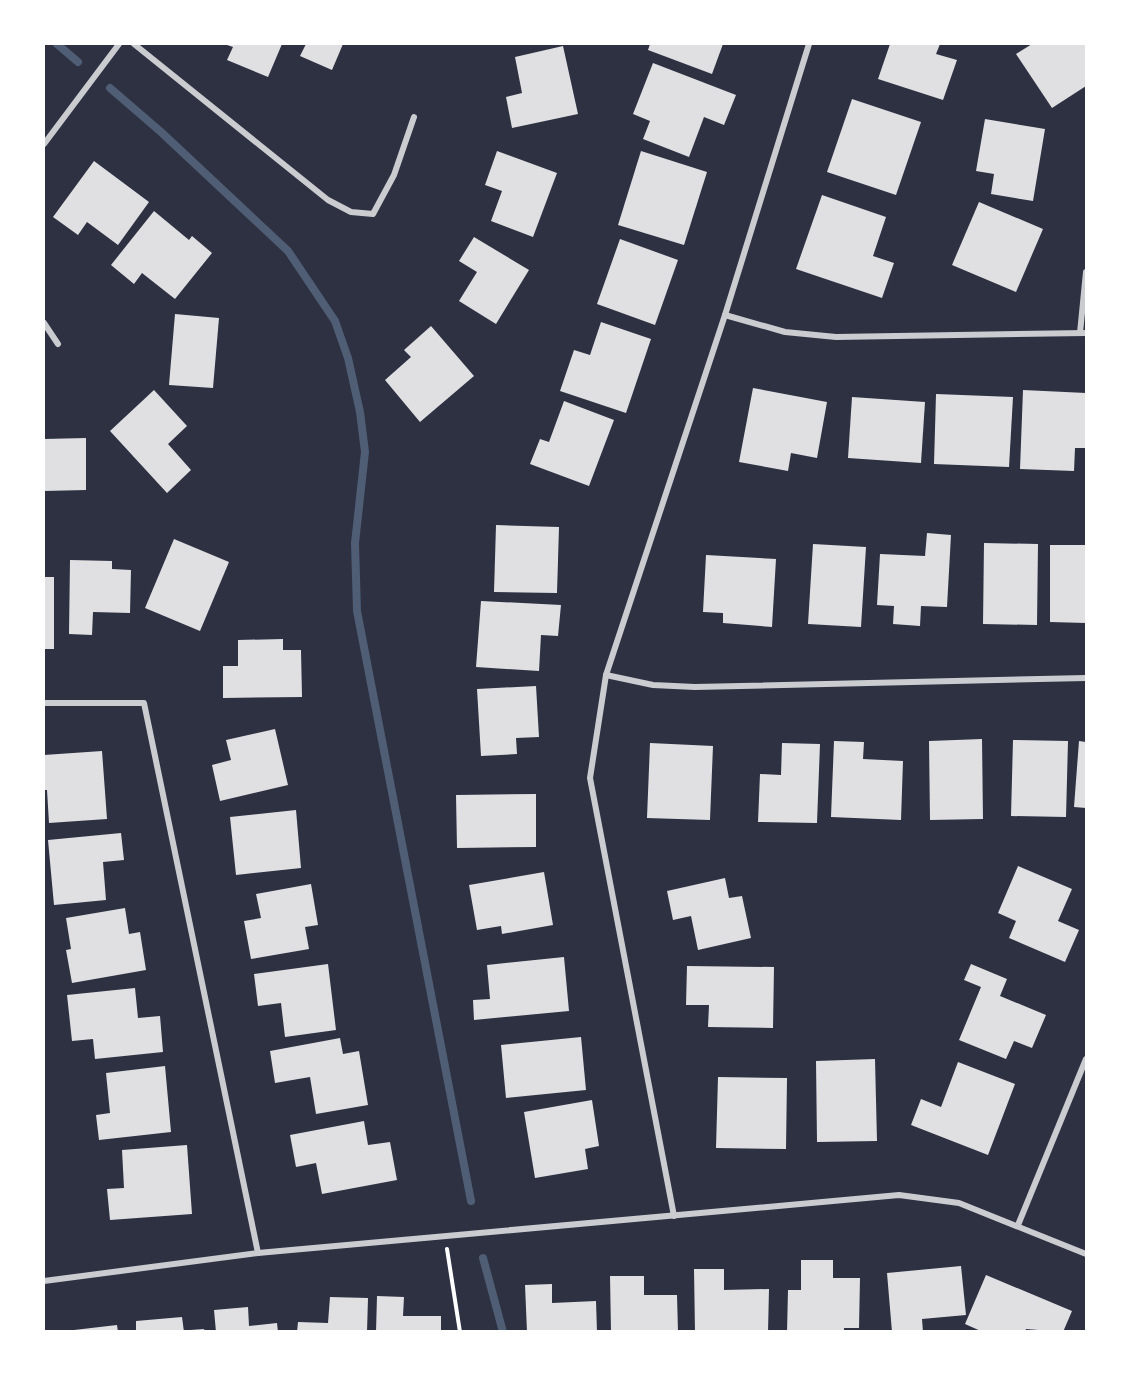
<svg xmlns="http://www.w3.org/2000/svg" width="1130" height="1375" font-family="'Alegreya Sans',sans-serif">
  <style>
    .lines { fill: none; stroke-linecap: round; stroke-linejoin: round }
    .stream { stroke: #4f5d75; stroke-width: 8 }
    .building { fill: #e0e0e3 }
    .path { stroke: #fff; stroke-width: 4 }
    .minor { stroke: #caccd0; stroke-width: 6 }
  </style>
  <rect width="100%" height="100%" fill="#2d3142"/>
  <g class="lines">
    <g class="stream">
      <polyline points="57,44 78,62"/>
      <polyline points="110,88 161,132 288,251 335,321 348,358 360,412 365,452 355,543 357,611 471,1201"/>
      <polyline points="483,1258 503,1332"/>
    </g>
  </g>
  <g class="building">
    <polygon points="224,44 282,44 268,77 227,60 233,47"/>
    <polygon points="306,44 343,44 332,70 300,56"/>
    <polygon points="650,44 723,44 712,74 648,50"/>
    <polygon points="890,44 940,44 936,54 957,60 943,100 878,79"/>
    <polygon points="1032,44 1086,44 1086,86 1052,108 1016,54"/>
    <polygon points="563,46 578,114 512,128 506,97 522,93 515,57"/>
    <polygon points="653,63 736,95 724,125 704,117 689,157 643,139 650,121 633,114"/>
    <polygon points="852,99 921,122 896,195 827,172"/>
    <polygon points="985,119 1045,129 1033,201 991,194 994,174 976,171"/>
    <polygon points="497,151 557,173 533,237 491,221 502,191 485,185"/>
    <polygon points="641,151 707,172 684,245 618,225"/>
    <polygon points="94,161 149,202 118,245 87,222 78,235 53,217"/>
    <polygon points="822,195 886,217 873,256 894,263 882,298 796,269"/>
    <polygon points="979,202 1043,229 1016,292 952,265"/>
    <polygon points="154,211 189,240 192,236 212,253 175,299 142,273 134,284 111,265"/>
    <polygon points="474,237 529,270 496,324 459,301 477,272 459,261"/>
    <polygon points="620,239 678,260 655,325 597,304"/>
    <polygon points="175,314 219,318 213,388 169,385"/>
    <polygon points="601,322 651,339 626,413 560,391 574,350 590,355"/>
    <polygon points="431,326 474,376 420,422 385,380 411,357 404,350"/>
    <polygon points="753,388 827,402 817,458 791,453 788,471 739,462"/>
    <polygon points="154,390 187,426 168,444 191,470 167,493 110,431"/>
    <polygon points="1023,390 1086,393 1086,448 1075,448 1074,471 1020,469"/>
    <polygon points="936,394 1013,397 1009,467 934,464"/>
    <polygon points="852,397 925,402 921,463 848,458"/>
    <polygon points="564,401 614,420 589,486 530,464 540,439 549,442"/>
    <polygon points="86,438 86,490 44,491 44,439"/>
    <polygon points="496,525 559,527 557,593 494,592"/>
    <polygon points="927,533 951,535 947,607 921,606 920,626 893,624 894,606 877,605 880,554 925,556"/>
    <polygon points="174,539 229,562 200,631 145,608"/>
    <polygon points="984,543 1038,544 1037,625 983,624"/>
    <polygon points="813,544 866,547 861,627 808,624"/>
    <polygon points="1050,545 1086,545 1086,623 1050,622"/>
    <polygon points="706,555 776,559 772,627 723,623 723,613 703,612"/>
    <polygon points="70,560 112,561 112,569 131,570 130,613 93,612 92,635 69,634"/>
    <rect x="44" y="577" width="10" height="72"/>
    <polygon points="481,601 561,605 558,636 541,635 539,671 476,667"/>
    <polygon points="283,639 283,650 301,650 302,697 223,698 223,666 238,666 238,640"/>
    <polygon points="536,686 539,737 516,738 517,754 481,756 477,689"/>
    <polygon points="275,729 288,785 220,801 212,765 231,760 226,740"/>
    <polygon points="982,739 983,819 930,820 929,741"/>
    <polygon points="1013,740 1068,741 1066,817 1011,816"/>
    <polygon points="834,741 864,742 863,759 903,761 901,820 831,817"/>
    <polygon points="1079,741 1086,742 1086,808 1074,807"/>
    <polygon points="650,743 713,746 710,820 647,818"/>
    <polygon points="782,743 820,744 817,823 758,822 760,774 781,775"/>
    <polygon points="102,751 107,819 49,823 47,790 44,790 44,755"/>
    <polygon points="536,794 536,847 457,848 456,795"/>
    <polygon points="296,810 301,868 236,875 230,817"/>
    <polygon points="121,833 124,860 103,862 106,900 54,905 48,840"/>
    <polygon points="1018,866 1072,889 1058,921 1079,930 1065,962 1009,938 1016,921 998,913"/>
    <polygon points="544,872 553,925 502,934 501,926 477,930 469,885"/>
    <polygon points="725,878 729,898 742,896 751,938 698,950 691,916 673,920 667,891"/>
    <polygon points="311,884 318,925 305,927 309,949 251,959 244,921 261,918 256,894"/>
    <polygon points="125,908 129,934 140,932 146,970 72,983 66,950 71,949 66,918"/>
    <polygon points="564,957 569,1011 474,1020 473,1000 490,999 487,965"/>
    <polygon points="328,964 336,1030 285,1037 281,1003 258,1006 254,974"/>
    <polygon points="971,964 1007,979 1000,996 1046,1015 1032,1048 1014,1041 1006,1059 959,1040 981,987 964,980"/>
    <polygon points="687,966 774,967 773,1028 708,1027 709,1005 686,1005"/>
    <polygon points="135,988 138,1018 160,1016 163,1052 95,1059 93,1039 72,1041 67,995"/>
    <polygon points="581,1037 586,1090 506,1098 501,1045"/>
    <polygon points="340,1038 343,1054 359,1051 368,1105 316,1114 310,1077 275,1083 270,1051"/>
    <polygon points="875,1059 877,1141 817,1142 816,1061"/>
    <polygon points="958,1062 1015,1084 988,1155 911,1125 921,1099 941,1107"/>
    <polygon points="165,1066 171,1132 99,1140 96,1115 110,1113 106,1073"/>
    <polygon points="718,1077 787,1078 786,1149 716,1148"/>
    <polygon points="592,1100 599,1146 585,1149 588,1169 535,1178 524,1112"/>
    <polygon points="364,1121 368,1145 390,1142 397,1180 322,1194 316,1163 296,1167 290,1135"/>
    <polygon points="187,1145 192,1214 110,1220 107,1189 124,1188 122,1150"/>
    <polygon points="801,1260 833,1260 833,1278 860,1278 859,1328 844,1328 844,1332 787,1332 788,1290 801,1290"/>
    <polygon points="961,1266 966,1315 922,1319 923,1332 892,1332 887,1273"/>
    <polygon points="694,1269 724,1269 724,1290 769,1289 768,1332 695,1332"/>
    <polygon points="986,1275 1072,1311 1063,1332 1026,1329 1025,1332 983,1332 965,1324"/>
    <polygon points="610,1276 644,1276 644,1295 677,1295 678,1332 611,1332"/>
    <polygon points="552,1284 552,1303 596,1301 597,1332 527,1332 525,1285"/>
    <polygon points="377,1296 404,1297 403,1316 441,1316 441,1332 376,1332"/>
    <polygon points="330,1297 368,1298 367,1332 297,1332 298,1322 328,1323"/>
    <polygon points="248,1307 249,1326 277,1323 278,1332 216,1332 214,1310"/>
    <polygon points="182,1317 184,1332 136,1332 136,1321"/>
    <polygon points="117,1325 118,1332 75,1332 74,1330"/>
    <polygon points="204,1329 205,1332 190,1332 190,1330"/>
  </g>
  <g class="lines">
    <polyline class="path" points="447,1249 460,1332"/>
    <g class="minor">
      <polyline points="134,44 328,200 351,212 373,214 394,175 414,117"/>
      <polyline points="44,144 119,44"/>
      <polyline points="725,315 785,332 836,337 1086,333"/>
      <polyline points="44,323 58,344"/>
      <polyline points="1080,333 1086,272"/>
      <polyline points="606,675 653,685 695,687 1086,678"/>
      <polyline points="44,703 144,703 258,1253"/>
      <polyline points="674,1216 590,778 606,675 725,315 809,44"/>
      <polyline points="1018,1225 1086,1059"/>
      <polyline points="44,1281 258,1253 899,1195 959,1203 1086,1254"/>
    </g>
  </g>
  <rect width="1130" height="1375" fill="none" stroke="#ffffff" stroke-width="90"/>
</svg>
